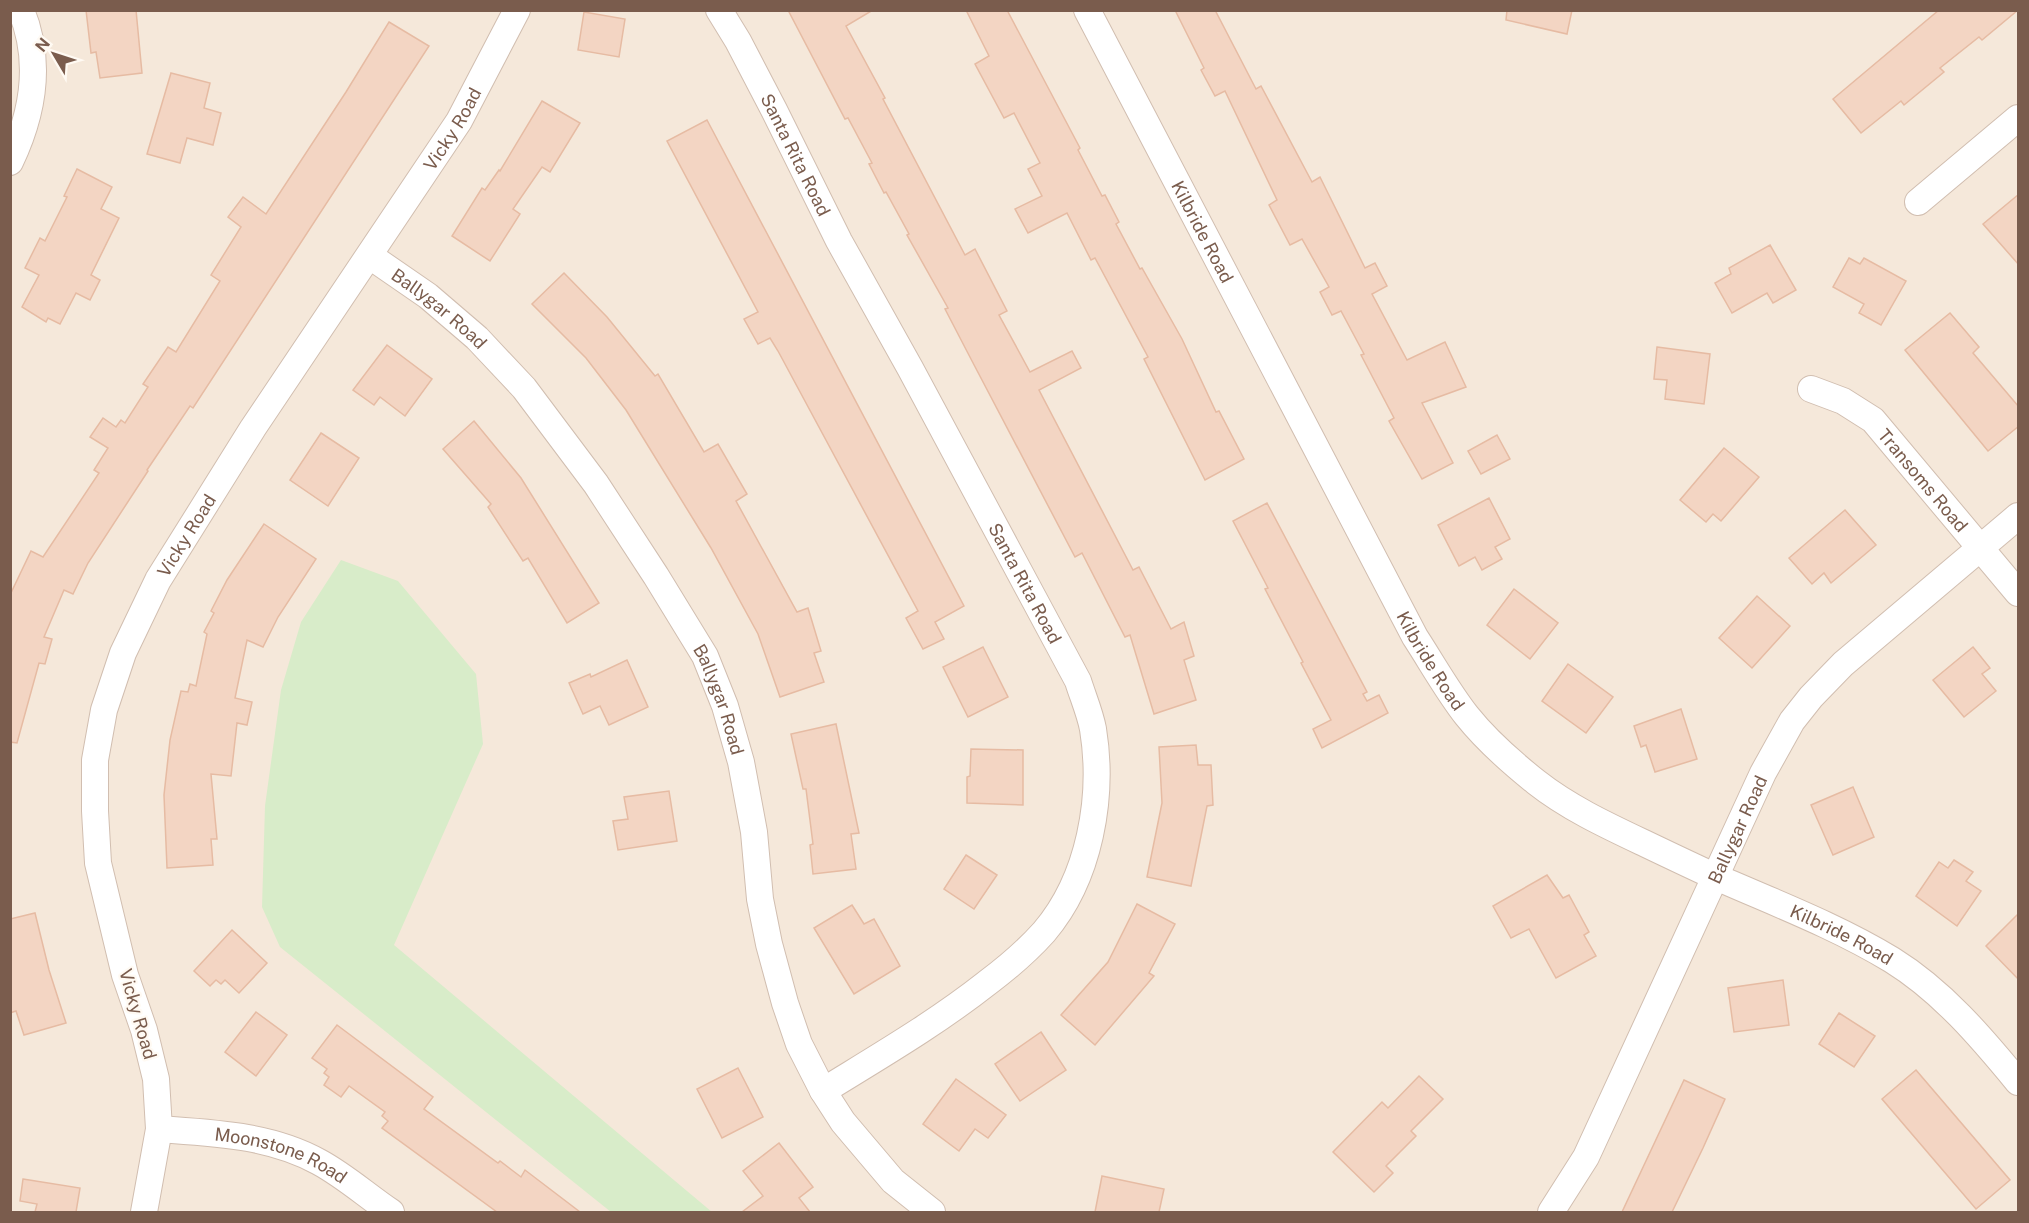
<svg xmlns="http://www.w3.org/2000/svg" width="2029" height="1223" font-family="'Public Sans',sans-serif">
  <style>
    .residential { fill: #f5e8da }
    .green { fill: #d8ecc9 }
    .building { fill: #f3d5c3; stroke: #e6bba3; stroke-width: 1.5 }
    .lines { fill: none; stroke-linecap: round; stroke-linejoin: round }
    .minor-casing { stroke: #d1beb0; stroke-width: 28 }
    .minor { stroke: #fff; stroke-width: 26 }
    .labels { text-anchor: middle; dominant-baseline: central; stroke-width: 4.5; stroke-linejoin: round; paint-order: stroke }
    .street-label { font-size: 18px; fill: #7a5c4d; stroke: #fffaf3 }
  </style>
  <rect width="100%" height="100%" fill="#fdf6ec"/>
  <rect class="residential" x="11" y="11" width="2007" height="1201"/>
  <polygon class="green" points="341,560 398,581 476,674 483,744 394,945 712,1212 611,1212 280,947 262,907 265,806 281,690 301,622"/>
  <g class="building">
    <polygon points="86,10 136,10 142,73 100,78 96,52 91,53"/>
    <polygon points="788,10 873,10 846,26 885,98 883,99 965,255 975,249 1007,311 999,315 1030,372 1072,351 1081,368 1039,390 1133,570 1139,567 1171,629 1184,622 1194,656 1184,660 1196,700 1154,714 1130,635 1125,637 1082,553 1075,557 972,361 945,309 948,308 907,235 909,234 886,192 884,193 869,164 872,163 848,118 845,119"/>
    <polygon points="966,10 1007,10 1080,148 1078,150 1102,196 1105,195 1119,222 1116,224 1140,269 1142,268 1182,339 1216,412 1219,411 1244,459 1205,480 1144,359 1148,357 1095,258 1091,260 1067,213 1028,233 1015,209 1042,196 1028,169 1040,163 1014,113 1004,118 975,64 989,56"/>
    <polygon points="1175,10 1215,10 1256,89 1261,86 1312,182 1320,177 1365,268 1375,263 1387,286 1372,294 1407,360 1445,342 1466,387 1422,403 1453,463 1422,479 1389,421 1394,418 1361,355 1364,354 1341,311 1332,315 1320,292 1329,287 1302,239 1290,245 1269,205 1277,200 1225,91 1215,96 1201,70 1204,68"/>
    <polygon points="1507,10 1572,10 1567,34 1506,20"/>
    <polygon points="1939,10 2018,10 1982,40 1979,37 1940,68 1944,72 1904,105 1901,101 1861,133 1833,99"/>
    <polygon points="584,12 625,19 619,57 578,50"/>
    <polygon points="389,22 429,46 193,408 190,406 147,470 148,471 88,563 73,594 64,590 44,637 52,639 45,664 39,663 17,743 10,742 10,595 31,551 43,557 99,473 94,470 108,448 90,437 103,418 116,427 121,420 125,423 148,387 143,384 168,347 176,352 220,281 211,275 241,227 228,217 243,197 266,214 346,92"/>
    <polygon points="171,73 210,83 204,108 221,113 213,145 187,138 180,163 147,154"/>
    <polygon points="542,101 580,123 550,172 542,167 513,209 520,214 490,261 452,236 482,188 485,190 499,170 500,171"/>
    <polygon points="707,120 964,606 935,622 944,639 923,649 906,618 918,611 778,351 770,338 758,344 744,319 758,312 667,141"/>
    <polygon points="77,169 112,187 101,209 119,218 91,275 100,280 90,300 76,293 60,324 48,318 46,322 22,307 39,275 25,268 40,238 45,241 67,197 64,196"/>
    <polygon points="2019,194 2019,265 1983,224"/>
    <polygon points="1770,245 1796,290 1773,303 1767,293 1732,313 1715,283 1731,274 1729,268"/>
    <polygon points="1849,258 1860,264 1864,258 1906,281 1881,325 1859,313 1864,304 1833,287"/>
    <polygon points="564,273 607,317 655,376 658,374 704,452 718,444 747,494 736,501 797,612 808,608 821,651 814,653 824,682 780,697 758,634 711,548 626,410 586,358 532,304"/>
    <polygon points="1950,313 1979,347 1973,353 2019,407 2019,426 1988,451 1905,350"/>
    <polygon points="387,345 432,379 405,416 380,397 374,405 353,390"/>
    <polygon points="1657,347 1710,354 1704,404 1665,399 1667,380 1654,379"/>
    <polygon points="474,421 521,478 599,603 567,623 528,558 523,561 488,507 491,504 443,449"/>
    <polygon points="321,433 359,458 328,506 290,480"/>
    <polygon points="1497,435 1510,459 1481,474 1468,451"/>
    <polygon points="1724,448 1759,477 1721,521 1713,514 1706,522 1680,500"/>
    <polygon points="1489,498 1510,539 1495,547 1502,559 1482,570 1475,557 1459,566 1438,525"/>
    <polygon points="1267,503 1367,692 1363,694 1367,701 1379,695 1388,713 1322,748 1313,729 1331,720 1301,663 1303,662 1265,589 1268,588 1233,521"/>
    <polygon points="1845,510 1876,545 1831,583 1824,573 1812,584 1789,558"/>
    <polygon points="264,524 316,559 278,617 263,647 247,640 235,698 252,702 247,725 237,723 231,776 211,774 217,839 211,839 213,865 167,868 164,795 170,740 181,691 188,692 190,684 196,686 207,634 204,632 214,613 211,611 227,580"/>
    <polygon points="1514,589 1558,623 1530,659 1487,625"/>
    <polygon points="1757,596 1790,626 1752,668 1719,638"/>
    <polygon points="983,647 1008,697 968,717 943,667"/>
    <polygon points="1973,647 1990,668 1982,674 1996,691 1964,717 1933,680"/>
    <polygon points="627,660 648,707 609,725 600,706 583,714 569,683 590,674 591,677"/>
    <polygon points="1568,664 1613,697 1586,733 1542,701"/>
    <polygon points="1681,709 1697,759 1655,772 1646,745 1641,747 1634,726"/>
    <polygon points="836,724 859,833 851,834 856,869 813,874 810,845 813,844 806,789 803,789 791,734"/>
    <polygon points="1196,745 1198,765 1211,765 1213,805 1207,806 1191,886 1147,877 1162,803 1159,747"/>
    <polygon points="971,749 1023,750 1023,805 967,803 967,777 970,776"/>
    <polygon points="1853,787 1874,837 1833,855 1811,805"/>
    <polygon points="669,791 677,841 618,850 613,821 628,819 624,797"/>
    <polygon points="966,855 997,875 974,909 944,889"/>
    <polygon points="1954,860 1973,872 1966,881 1981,891 1957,926 1916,896 1939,862 1948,868"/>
    <polygon points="1547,875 1563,898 1569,895 1589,932 1584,935 1596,956 1556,978 1529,929 1511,938 1493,906"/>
    <polygon points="1137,904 1175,924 1149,973 1154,976 1095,1045 1061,1015 1108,962"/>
    <polygon points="852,905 864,924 874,919 900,966 854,994 814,928"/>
    <polygon points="35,913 49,970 66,1023 24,1035 16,1011 10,1013 10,919"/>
    <polygon points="2019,913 2019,980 1986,946"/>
    <polygon points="232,930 267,963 239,993 225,980 221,984 216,980 210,986 194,971"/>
    <polygon points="1783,980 1789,1025 1734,1032 1728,988"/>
    <polygon points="256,1012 287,1035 256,1076 225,1052"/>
    <polygon points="1839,1013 1875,1036 1854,1067 1819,1044"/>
    <polygon points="337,1025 433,1097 424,1109 498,1163 500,1161 521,1177 525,1170 580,1212 497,1212 382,1128 388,1121 382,1116 385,1112 349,1086 341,1097 324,1085 329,1077 324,1073 327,1069 312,1058"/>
    <polygon points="1041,1032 1066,1070 1020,1101 995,1064"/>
    <polygon points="738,1068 763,1117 722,1138 697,1089"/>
    <polygon points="1916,1070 2010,1180 1976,1209 1882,1099"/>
    <polygon points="1419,1076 1443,1099 1411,1131 1416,1136 1386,1166 1393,1173 1374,1192 1333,1152 1382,1102 1388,1108"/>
    <polygon points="956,1079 1006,1115 988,1138 975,1129 959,1151 923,1124"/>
    <polygon points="1684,1080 1725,1099 1703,1148 1672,1212 1622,1212"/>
    <polygon points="779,1143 813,1187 799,1198 810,1212 742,1212 763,1196 743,1171"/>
    <polygon points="1102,1176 1164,1189 1159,1212 1095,1212"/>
    <polygon points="23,1179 80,1188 76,1212 35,1212 37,1204 20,1201"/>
  </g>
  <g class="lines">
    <defs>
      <g id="minor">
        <path id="s1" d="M 719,10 L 738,41 L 774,110 L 839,241 L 910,368 L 1078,681 C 1083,697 1090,713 1093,729 C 1104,797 1090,878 1044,932 C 1027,951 1007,968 987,983 C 935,1024 878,1057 823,1091"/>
        <path id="s2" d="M 1087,10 L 1415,637 C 1432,663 1448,692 1467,716 C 1487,741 1511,762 1536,782 C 1569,808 1608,826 1646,844 C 1669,855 1692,866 1716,877 C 1775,903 1836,926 1892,960 C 1942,991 1981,1037 2018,1082"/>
        <path d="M 10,162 C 33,114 42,61 21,10"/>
        <polyline points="1918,202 2018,118"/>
        <path id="s3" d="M 370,256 L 428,296 L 477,338 L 524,388 L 596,484 L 656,576 L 705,656 L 725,706 L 741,762 L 754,832 L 760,899 L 769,944 L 785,1003 L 799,1044 L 823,1091 L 843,1122 L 893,1181 L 932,1212"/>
        <path id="s4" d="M 1811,389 L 1843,401 L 1873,420 L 2018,593"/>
        <path id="s5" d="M 159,1129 C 213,1133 271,1135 319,1162 C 345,1176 367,1196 391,1212"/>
        <path id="s6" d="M 144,1212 L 159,1129 L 156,1079 L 144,1030 L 125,975 L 98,863 L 95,811 L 95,760 L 104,710 L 123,653 L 158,580 L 253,428 L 459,121 L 517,10"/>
        <path id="s7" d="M 1551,1212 L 1586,1157 L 1763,773 L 1792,721 L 1811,697 L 1843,664 L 2018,516"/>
      </g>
    </defs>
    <use href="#minor" class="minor-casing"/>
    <use href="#minor" class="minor"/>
  </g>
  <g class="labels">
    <g class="street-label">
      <text stroke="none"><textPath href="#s6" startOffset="1192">Vicky Road</textPath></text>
      <text stroke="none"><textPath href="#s1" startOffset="164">Santa Rita Road</textPath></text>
      <text stroke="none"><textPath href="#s2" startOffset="250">Kilbride Road</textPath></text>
      <text stroke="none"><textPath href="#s3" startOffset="87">Ballygar Road</textPath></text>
      <text stroke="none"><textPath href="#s4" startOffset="148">Transoms Road</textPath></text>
      <text stroke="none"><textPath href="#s6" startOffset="706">Vicky Road</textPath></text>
      <text stroke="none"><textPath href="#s1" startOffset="650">Santa Rita Road</textPath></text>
      <text stroke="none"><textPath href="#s2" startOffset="736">Kilbride Road</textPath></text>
      <text stroke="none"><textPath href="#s3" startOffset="573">Ballygar Road</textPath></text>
      <text stroke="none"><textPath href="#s7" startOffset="426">Ballygar Road</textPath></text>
      <text stroke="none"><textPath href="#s2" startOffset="1240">Kilbride Road</textPath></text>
      <text transform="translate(138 1014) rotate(74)">Vicky Road</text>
      <text stroke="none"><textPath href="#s5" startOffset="126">Moonstone Road</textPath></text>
    </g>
  </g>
  <rect width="2029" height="1223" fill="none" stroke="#7a5c4d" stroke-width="24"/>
  <g transform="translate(54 54) rotate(309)" stroke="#fffaf3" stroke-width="4.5" paint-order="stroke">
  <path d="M0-4.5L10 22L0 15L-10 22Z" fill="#7a5c4d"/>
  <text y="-9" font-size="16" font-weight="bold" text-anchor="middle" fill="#7a5c4d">N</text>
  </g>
</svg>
